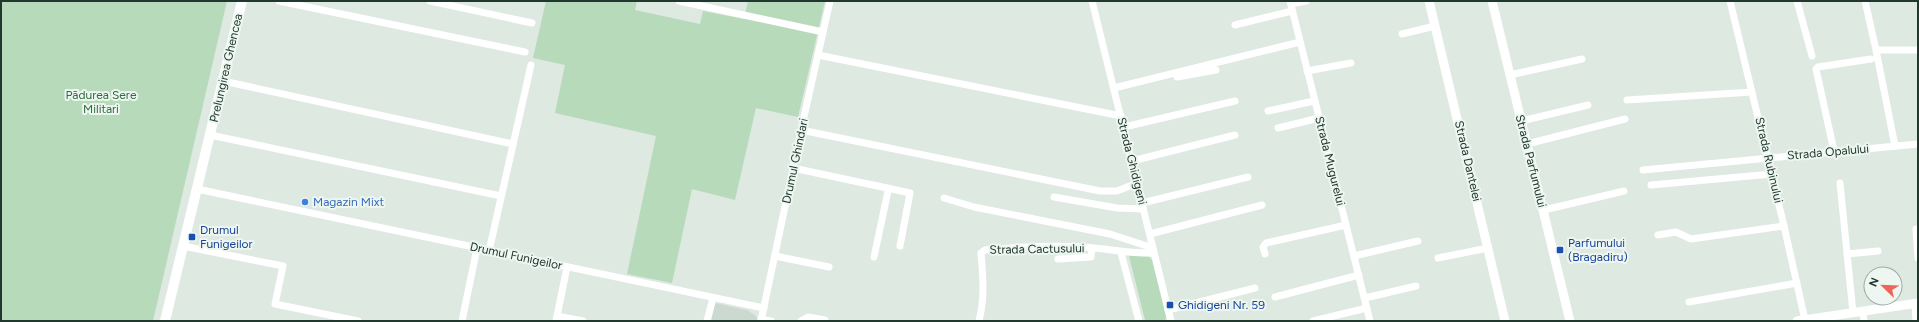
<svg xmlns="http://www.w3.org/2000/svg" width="1919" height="322" font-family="Figtree,sans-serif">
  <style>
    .built { fill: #ccd9d1 }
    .green { fill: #b7dabb }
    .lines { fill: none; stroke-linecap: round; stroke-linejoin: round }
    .minor { stroke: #fff; stroke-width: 7 }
    .tertiary { stroke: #fff; stroke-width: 9 }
    .secondary { stroke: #fff; stroke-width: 10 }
    .shop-dot { fill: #3f7fe0; stroke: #eef6f1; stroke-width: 1.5 }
    .transit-dot { fill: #1a4fb4; stroke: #eef6f1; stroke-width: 1.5 }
    .labels { text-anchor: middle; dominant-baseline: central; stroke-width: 4; stroke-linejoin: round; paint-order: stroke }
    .street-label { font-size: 12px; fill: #20382e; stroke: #eef6f1 }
    .park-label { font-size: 12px; fill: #2c6d3b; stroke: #eef6f1 }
    .shop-label { font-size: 12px; fill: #366cbe; stroke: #eef6f1; text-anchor: start }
    .transit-label { font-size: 12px; fill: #164399; stroke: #eef6f1; text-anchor: start }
  </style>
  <rect width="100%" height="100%" fill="#dee9e2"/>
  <polygon class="built" points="715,303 747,310 756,316 758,321 711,321"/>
  <g class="green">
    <polygon points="1,1 227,1 153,321 1,321"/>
    <polygon points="546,1 637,1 635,10 700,24 703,11 744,19 748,1 825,1 798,117 756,108 735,200 692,189 672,283 627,274 656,136 555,113 565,65 533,58"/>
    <polygon points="1129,256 1148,256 1152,260 1166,317 1165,320 1145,320"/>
  </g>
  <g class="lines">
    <g class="minor">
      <polyline points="279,1 525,52"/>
      <polyline points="430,1 532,23"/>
      <polyline points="679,1 823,32"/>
      <polyline points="1092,1 1171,321"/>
      <polyline points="1290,1 1370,321"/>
      <polyline points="1730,1 1784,226 1805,320"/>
      <polyline points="1797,1 1812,56"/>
      <polyline points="1865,1 1876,50 1895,146"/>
      <polyline points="1291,4 1306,1"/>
      <polyline points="1235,25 1292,11"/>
      <polyline points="1402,34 1435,26"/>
      <polyline points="1876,50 1918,50"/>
      <polyline points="818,55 1121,116"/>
      <polyline points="1307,71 1351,63"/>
      <polyline points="1510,75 1582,59"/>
      <polyline points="1177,77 1216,70"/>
      <polyline points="223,81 513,144"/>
      <polyline points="1114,88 1300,42"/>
      <polyline points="1627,100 1752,92"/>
      <polyline points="1268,111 1314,101"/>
      <polyline points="1521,121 1588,105"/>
      <polyline points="1124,127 1235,101"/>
      <polyline points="1278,128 1319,118"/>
      <polyline points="801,130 1100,191 1117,191 1137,183"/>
      <polyline points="210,135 501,196"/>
      <polyline points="1527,144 1625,119"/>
      <polyline points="1834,151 1816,69 1818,67 1871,59"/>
      <polyline points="1132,161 1235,135"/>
      <polyline points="793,168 887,188 888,191 874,257"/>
      <polyline points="1643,170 1918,144"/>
      <polyline points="1840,183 1853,313"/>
      <polyline points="1651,185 1772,174"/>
      <polyline points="887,188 910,193 900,246"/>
      <polyline points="197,189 764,308"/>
      <polyline points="1054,197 1117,208 1143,209"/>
      <polyline points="944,198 974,207 1110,234 1153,248"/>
      <polyline points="1142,203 1248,177"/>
      <polyline points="1544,210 1624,191"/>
      <polyline points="1916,229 1918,258"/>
      <polyline points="1150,234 1262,205"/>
      <polyline points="1658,235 1676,232 1691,239 1784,226"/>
      <polyline points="183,246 283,266 275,304 358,321"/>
      <polyline points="489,251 531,65"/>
      <polyline points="1121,253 1139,321"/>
      <polyline points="1265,254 1263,247 1266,243 1346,225"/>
      <polyline points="1847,254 1878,251"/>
      <polyline points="775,256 829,267"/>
      <polyline points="1354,256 1418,241"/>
      <polyline points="1438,258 1488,248"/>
      <polyline points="1058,259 1091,257 1092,248"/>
      <polyline points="1275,297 1359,275"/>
      <polyline points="1365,298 1416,286"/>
      <polyline points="1689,302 1797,283"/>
      <polyline points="1915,303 1916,321"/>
      <polyline points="1168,310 1255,288"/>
      <polyline points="1863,311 1864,321"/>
      <polyline points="557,316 583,321"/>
      <polyline points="761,319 771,321"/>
      <polyline points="462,321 477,248"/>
      <polyline points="556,321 567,267"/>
      <polyline points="707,321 713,298"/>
      <polyline points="761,321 801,130 830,1"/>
      <polyline points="801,321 808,317 825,320"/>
      <path d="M 979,321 C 985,297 983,277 981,253 L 985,250 C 1016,247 1049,245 1081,247 C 1106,248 1128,254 1154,253"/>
      <polyline points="1313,321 1367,308"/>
    </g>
    <g class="tertiary">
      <polyline points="1429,1 1505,321"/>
      <polyline points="1492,1 1570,321"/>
      <polyline points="1797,321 1918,303"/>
    </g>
    <polyline class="secondary" points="165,321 242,1"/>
  </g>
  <circle class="shop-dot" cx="305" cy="202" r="4"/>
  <g class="transit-dot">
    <rect x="188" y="233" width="8" height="8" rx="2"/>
    <rect x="1556" y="246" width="8" height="8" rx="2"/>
    <rect x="1166" y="301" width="8" height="8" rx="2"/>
  </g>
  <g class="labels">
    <g class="street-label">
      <text transform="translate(226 68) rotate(-77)">Prelungirea Ghencea</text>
      <text transform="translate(1828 152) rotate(-5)">Strada Opalului</text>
      <text transform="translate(1769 160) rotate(77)">Strada Rubinului</text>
      <text transform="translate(795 161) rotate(-78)">Drumul Ghindari</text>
      <text transform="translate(1132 161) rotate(76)">Strada Ghidigeni</text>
      <text transform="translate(1330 161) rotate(76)">Strada Mugurelui</text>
      <text transform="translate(1468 161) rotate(77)">Strada Dantelei</text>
      <text transform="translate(1531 161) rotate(76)">Strada Parfumului</text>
      <text transform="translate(1037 249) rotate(-1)">Strada Cactusului</text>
      <text transform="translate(516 256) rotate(12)">Drumul Funigeilor</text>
    </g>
    <g class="park-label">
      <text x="101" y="95">Pădurea Sere<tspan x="101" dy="14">Militari</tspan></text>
    </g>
    <g class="shop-label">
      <text x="313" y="202">Magazin Mixt</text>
    </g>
    <g class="transit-label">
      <text x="200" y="230">Drumul<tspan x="200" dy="14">Funigeilor</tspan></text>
      <text x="1568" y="243">Parfumului<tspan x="1568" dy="14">(Bragadiru)</tspan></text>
      <text x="1178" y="305">Ghidigeni Nr. 59</text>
    </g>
  </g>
  <rect width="1919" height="322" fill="none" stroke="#20382e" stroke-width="4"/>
  <g transform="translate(1883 286) rotate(293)"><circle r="19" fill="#eef6f1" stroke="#9caaa3"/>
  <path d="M0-3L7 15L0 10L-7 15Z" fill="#ed6559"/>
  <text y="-6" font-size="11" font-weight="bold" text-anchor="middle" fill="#20382e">N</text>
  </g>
</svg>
